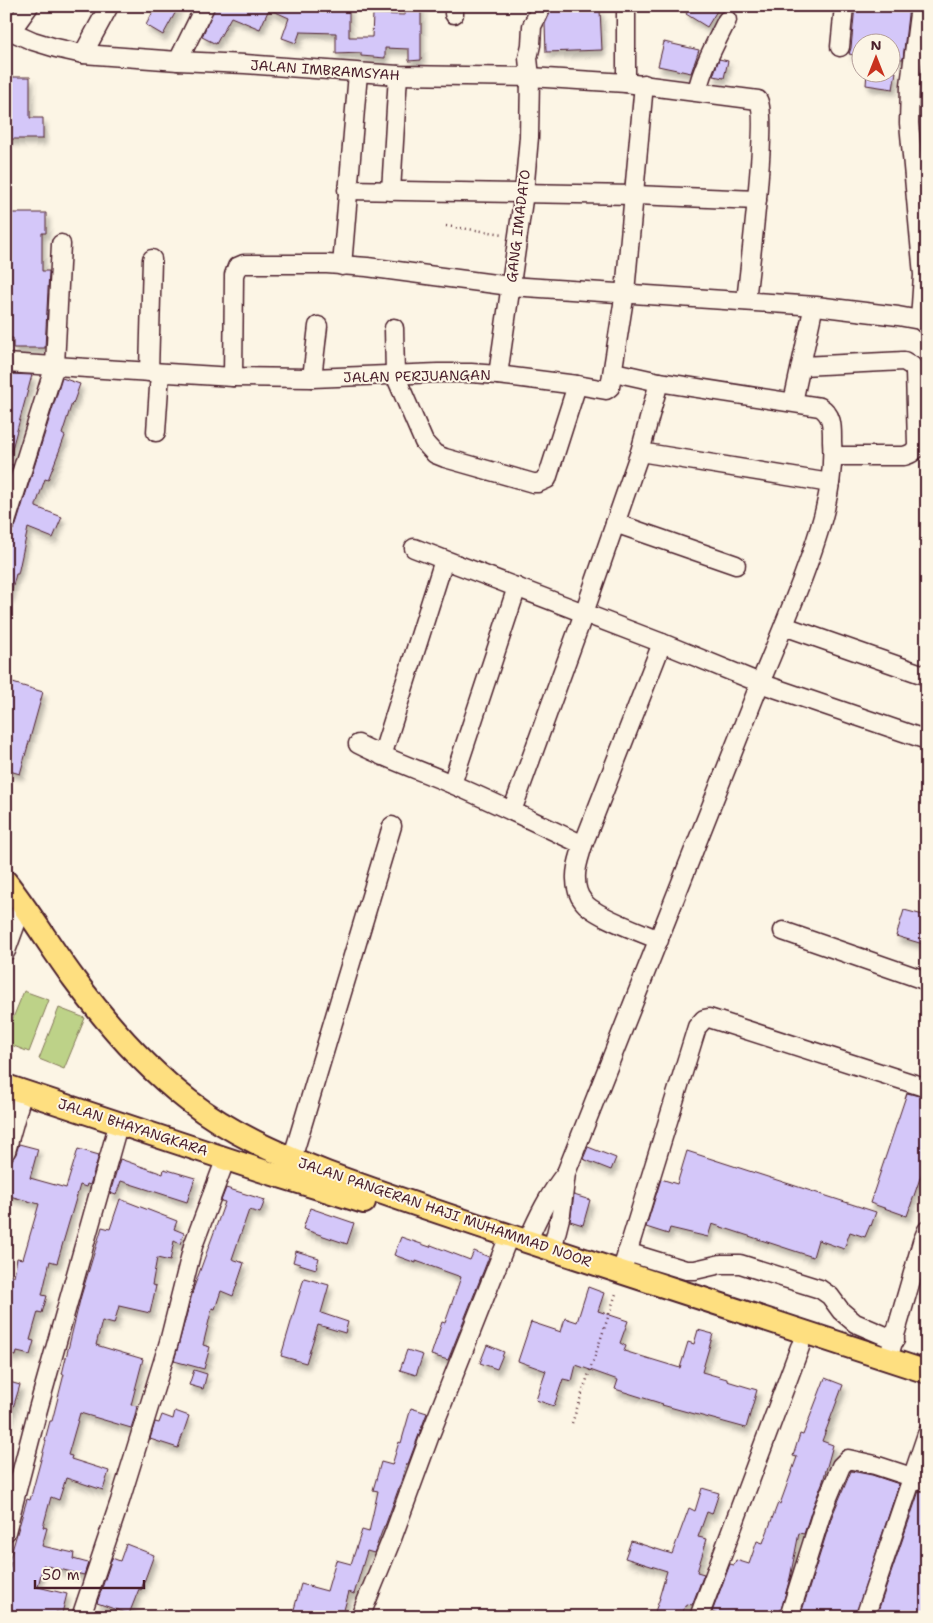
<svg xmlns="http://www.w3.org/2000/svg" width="933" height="1623" font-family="'Shantell Sans',sans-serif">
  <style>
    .green { fill: #bdd288; stroke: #84785a }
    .building { fill: #d4c7f9; stroke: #4a1f2b; filter: url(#shadow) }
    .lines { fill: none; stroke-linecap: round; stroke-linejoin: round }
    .minor-casing { stroke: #4a1f2b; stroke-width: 21 }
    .major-casing { stroke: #4a1f2b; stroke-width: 26 }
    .path { stroke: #4a1f2b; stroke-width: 2.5; stroke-dasharray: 1 4; stroke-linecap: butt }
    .minor { stroke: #fcf5e5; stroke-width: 18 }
    .major { stroke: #fedf80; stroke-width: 22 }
    .labels { text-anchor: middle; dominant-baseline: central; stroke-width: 4; stroke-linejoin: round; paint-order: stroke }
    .street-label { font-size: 14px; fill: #4a1f2b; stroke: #fcf5e5 }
  </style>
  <defs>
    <filter id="shadow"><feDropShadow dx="3" dy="5.5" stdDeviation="2.5" flood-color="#0004"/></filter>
  </defs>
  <rect width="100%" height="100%" fill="#fcf5e5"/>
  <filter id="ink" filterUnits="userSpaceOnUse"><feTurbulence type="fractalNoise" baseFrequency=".02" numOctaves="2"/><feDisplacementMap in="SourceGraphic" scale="10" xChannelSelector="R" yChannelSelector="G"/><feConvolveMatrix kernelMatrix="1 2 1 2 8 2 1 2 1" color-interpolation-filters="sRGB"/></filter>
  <g filter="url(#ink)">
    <g class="green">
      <polygon points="24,991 49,1000 29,1052 6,1043 6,1035"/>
      <polygon points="59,1008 85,1018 64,1069 39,1059"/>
    </g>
    <g class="building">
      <polygon points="156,6 179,6 163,35 146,25"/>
      <polygon points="215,6 349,7 349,37 372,37 373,14 405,15 405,6 421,6 421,60 409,61 409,49 385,48 385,58 361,56 361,53 336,54 336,33 300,32 296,43 282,38 289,18 269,9 260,29 231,17 216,44 202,37"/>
      <polygon points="551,6 582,6 582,11 600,10 602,50 546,52 545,24 550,13"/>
      <polygon points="691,6 720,6 707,27 686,14"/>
      <polygon points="855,6 909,6 903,59 890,58 890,42 860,42 860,56 849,54 851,48"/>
      <polygon points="664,42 699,50 691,73 658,66"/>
      <polygon points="719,59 728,61 724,78 713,76"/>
      <polygon points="867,72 896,72 893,89 866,85"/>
      <polygon points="6,77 30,77 30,118 43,118 43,139 6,139"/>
      <polygon points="6,213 46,213 46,233 42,233 42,271 49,271 45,348 13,348 13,338 6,338"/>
      <polygon points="9,374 32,375 10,456 6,456 6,383"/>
      <polygon points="62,378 80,384 73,404 72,403 62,434 65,436 48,480 45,479 36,505 36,507 62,517 53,538 28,528 18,574 16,574 10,597 6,596 7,532 13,530 16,525"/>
      <polygon points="6,463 13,465 6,486"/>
      <polygon points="6,681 43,692 20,774 6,770"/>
      <polygon points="904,910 927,916 927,932 923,944 896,936"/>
      <polygon points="907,1093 927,1098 927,1158 907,1216 870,1203"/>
      <polygon points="19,1144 38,1149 30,1178 66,1188 78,1149 99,1155 90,1185 87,1184 86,1187 80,1185 57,1263 50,1261 42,1295 47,1296 42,1313 38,1312 30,1340 34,1341 30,1355 17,1352 16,1356 6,1354 6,1274 14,1276 17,1258 23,1259 39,1204 6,1195 6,1180 12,1160 16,1154"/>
      <polygon points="588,1147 616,1158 611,1170 583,1159"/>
      <polygon points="687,1151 876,1212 871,1226 870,1225 865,1237 850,1232 844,1249 818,1240 813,1257 712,1224 708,1237 670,1228 668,1234 646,1227 661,1179 677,1184"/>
      <polygon points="120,1159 163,1174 164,1169 195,1178 187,1202 121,1181 116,1195 110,1193"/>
      <polygon points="226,1188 265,1200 260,1213 249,1210 232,1259 244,1263 233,1296 221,1291 215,1309 212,1308 203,1345 210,1347 204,1369 174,1361 194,1287 225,1202 221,1201"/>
      <polygon points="574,1195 590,1200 583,1225 570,1221"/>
      <polygon points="120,1199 177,1221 174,1229 184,1233 180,1244 174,1241 170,1261 157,1258 152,1285 156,1286 150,1313 119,1306 114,1324 102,1321 96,1345 143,1359 131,1405 137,1406 135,1416 131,1428 80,1413 68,1455 72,1456 71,1459 109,1471 103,1490 66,1478 59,1500 51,1497 43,1527 47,1528 42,1546 74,1553 73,1559 88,1563 84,1575 43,1565 38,1587 67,1594 62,1613 56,1612 54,1617 6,1617 6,1605 9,1593 6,1593 6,1582 11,1562 9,1561 27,1499 30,1500 46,1441 45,1440 50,1421 52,1421 64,1374 62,1374 81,1296 102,1227 110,1229"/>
      <polygon points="310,1208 354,1223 347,1244 303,1229"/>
      <polygon points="401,1237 430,1247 431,1245 470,1260 474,1251 489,1257 448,1360 431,1355 442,1322 445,1323 461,1277 416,1261 416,1263 394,1255"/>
      <polygon points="296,1251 319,1258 316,1269 293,1262"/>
      <polygon points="304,1278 329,1285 321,1313 348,1322 345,1333 318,1325 306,1363 281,1356"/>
      <polygon points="588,1287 604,1293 598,1311 628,1321 620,1343 626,1346 624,1351 680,1368 688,1342 694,1344 698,1330 713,1334 702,1372 727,1379 727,1381 757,1390 746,1428 662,1405 663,1404 615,1389 618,1380 576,1365 572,1381 563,1379 554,1406 536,1400 546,1371 518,1361 531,1322 561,1332 565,1318 577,1322"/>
      <polygon points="487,1345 504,1352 497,1369 480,1363"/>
      <polygon points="407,1350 423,1355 416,1375 400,1370"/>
      <polygon points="194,1370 207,1374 203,1389 189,1385"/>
      <polygon points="825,1378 843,1385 822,1441 833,1445 823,1481 812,1509 804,1534 799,1533 790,1578 779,1617 725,1617 712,1612 730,1564 734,1565 736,1560 749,1564 757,1541 763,1543 778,1503 780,1504 797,1457 793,1456 800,1434 803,1435"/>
      <polygon points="6,1381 20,1385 9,1421 6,1420"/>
      <polygon points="411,1408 427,1413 408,1464 406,1464 401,1482 385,1526 384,1526 374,1553 367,1551 354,1594 349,1592 342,1617 307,1617 293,1613 301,1584 327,1591 336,1560 351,1564 362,1530 369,1532 378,1491 373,1490 381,1462 392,1465 399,1442 401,1443"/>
      <polygon points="175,1411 189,1416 178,1448 150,1439 155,1422 159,1423 162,1415 173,1419"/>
      <polygon points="851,1471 872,1475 899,1484 855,1617 800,1617 832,1516"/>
      <polygon points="702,1488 719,1493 712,1514 707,1512 698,1537 707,1539 697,1572 704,1574 692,1605 687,1604 686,1607 685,1606 681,1617 653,1617 660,1598 659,1598 667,1571 625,1558 631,1541 672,1554 689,1508 695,1511"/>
      <polygon points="919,1491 927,1492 927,1617 876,1617"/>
      <polygon points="126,1544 154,1555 141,1590 139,1589 129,1614 97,1603 112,1558 120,1561"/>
    </g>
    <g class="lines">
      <defs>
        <g id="minor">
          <polyline points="454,6 454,14"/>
          <path d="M 6,29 L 33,41 L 56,48 L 83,54 L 178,61 L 245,64 L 398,75 L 530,77 L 626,83 L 758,100 C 769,115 749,273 746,301"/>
          <polyline points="11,31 29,6"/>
          <polyline points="840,47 844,6"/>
          <polyline points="83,54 109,6"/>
          <polyline points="178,61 205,6"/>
          <polyline points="626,83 626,6"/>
          <path d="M 697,91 C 703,66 715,44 727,20"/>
          <polyline points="347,190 635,195 757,200"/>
          <polyline points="391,191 398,75"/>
          <polyline points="342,266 358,73"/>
          <polyline points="920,320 923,275 909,123 910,85 920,6"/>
          <polyline points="394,328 395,375 424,442 435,454 445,458 533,483 538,483 547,479 577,385"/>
          <polyline points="6,363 233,377 312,378 438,373 471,373 498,375 577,385 606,390 610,387 625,292 644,84"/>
          <path d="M 802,366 L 904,361 L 912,366 L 915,371 L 917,445 C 915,452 911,454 904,456 L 833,456"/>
          <polyline points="149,372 152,259"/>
          <polyline points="498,375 524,193 529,137 530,77 528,58 531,45 532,26 540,10 541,6"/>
          <polyline points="233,377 234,275 237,267 244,264 327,264 367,267 510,286 816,306 898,316 920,320 927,326"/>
          <polyline points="312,378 318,326"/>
          <polyline points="793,402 812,314"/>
          <polyline points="156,432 160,373"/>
          <polyline points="640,452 830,483"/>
          <polyline points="6,522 55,365 61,244"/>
          <polyline points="615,523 736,565"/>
          <polyline points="414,548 662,643 760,683 927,740"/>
          <polyline points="784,626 927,676"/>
          <path d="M 358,744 C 389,760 422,771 454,785 C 498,804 541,825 583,845"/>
          <polyline points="382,756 444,560"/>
          <polyline points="452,784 517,587"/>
          <polyline points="512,811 584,613 640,452 659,382"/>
          <polyline points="783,931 927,981"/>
          <path d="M 659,940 C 641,932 593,916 583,901 C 578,895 576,887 576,879 C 575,868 580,856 583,845 L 662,643"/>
          <polyline points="6,951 23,904"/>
          <polyline points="6,1151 23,1091"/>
          <polyline points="292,1159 392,826"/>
          <path d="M 527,1242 C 538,1217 549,1194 566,1173 L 760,683 C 775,648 789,613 803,577 C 819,534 835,488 832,441 C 832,427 833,415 820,407 L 659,382 L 614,372"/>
          <polyline points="552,1250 561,1214 566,1173"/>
          <polyline points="627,1252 686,1270 695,1270 721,1264 740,1264 820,1289 830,1296 841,1311 855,1323 895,1340"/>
          <polyline points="621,1273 697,1027 704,1019 709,1018 927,1088"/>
          <polyline points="891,1349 922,1242 927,1230"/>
          <polyline points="6,1532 38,1409 119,1122"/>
          <polyline points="81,1617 120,1501 169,1342 193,1246 226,1158"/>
          <polyline points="360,1617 393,1536 430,1435 505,1246"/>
          <polyline points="699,1617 800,1347"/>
          <polyline points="789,1617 822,1512 841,1466 848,1459 875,1465 927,1482"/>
          <polyline points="865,1617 927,1434"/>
        </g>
        <g id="major">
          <path d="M 6,882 C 31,914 51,948 74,979 C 107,1024 145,1067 189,1101 C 230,1133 278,1154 327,1173 C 378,1192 429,1209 480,1226 C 629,1276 778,1324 927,1372"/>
          <polyline points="6,1086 260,1170 364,1202"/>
        </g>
      </defs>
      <use href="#minor" class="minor-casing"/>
      <use href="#major" class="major-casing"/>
      <g class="path">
        <polyline points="446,226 504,234"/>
        <polyline points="572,1423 617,1291"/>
      </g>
      <use href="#minor" class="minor"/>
      <use href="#major" class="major"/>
    </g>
  </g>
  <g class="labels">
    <g class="street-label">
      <text transform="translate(325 70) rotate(4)">JALAN IMBRAMSYAH</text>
      <text transform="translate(518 226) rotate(-83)">GANG IMADATO</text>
      <text transform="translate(417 376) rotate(-1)">JALAN PERJUANGAN</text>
      <text transform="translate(133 1127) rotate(18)">JALAN BHAYANGKARA</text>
      <text transform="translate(445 1212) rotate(19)">JALAN PANGERAN HAJI MUHAMMAD NOOR</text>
    </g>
  </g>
  <rect width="933" height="1623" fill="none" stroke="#fcf5e5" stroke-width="25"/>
  <rect x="12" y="12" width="908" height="1598" fill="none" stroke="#4a1f2b" stroke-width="2" filter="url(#ink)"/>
  <g transform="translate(876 58)"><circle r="24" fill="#fcf5e5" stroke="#b59f9b"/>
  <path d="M0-4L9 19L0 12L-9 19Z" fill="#c8321e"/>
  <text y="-8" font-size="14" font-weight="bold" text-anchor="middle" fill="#4a1f2b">N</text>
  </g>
  <path d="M35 1580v8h109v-8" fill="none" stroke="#4a1f2b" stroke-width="2.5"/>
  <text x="42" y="1580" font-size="15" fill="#4a1f2b" stroke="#fcf5e5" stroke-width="4" paint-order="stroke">50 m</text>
</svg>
